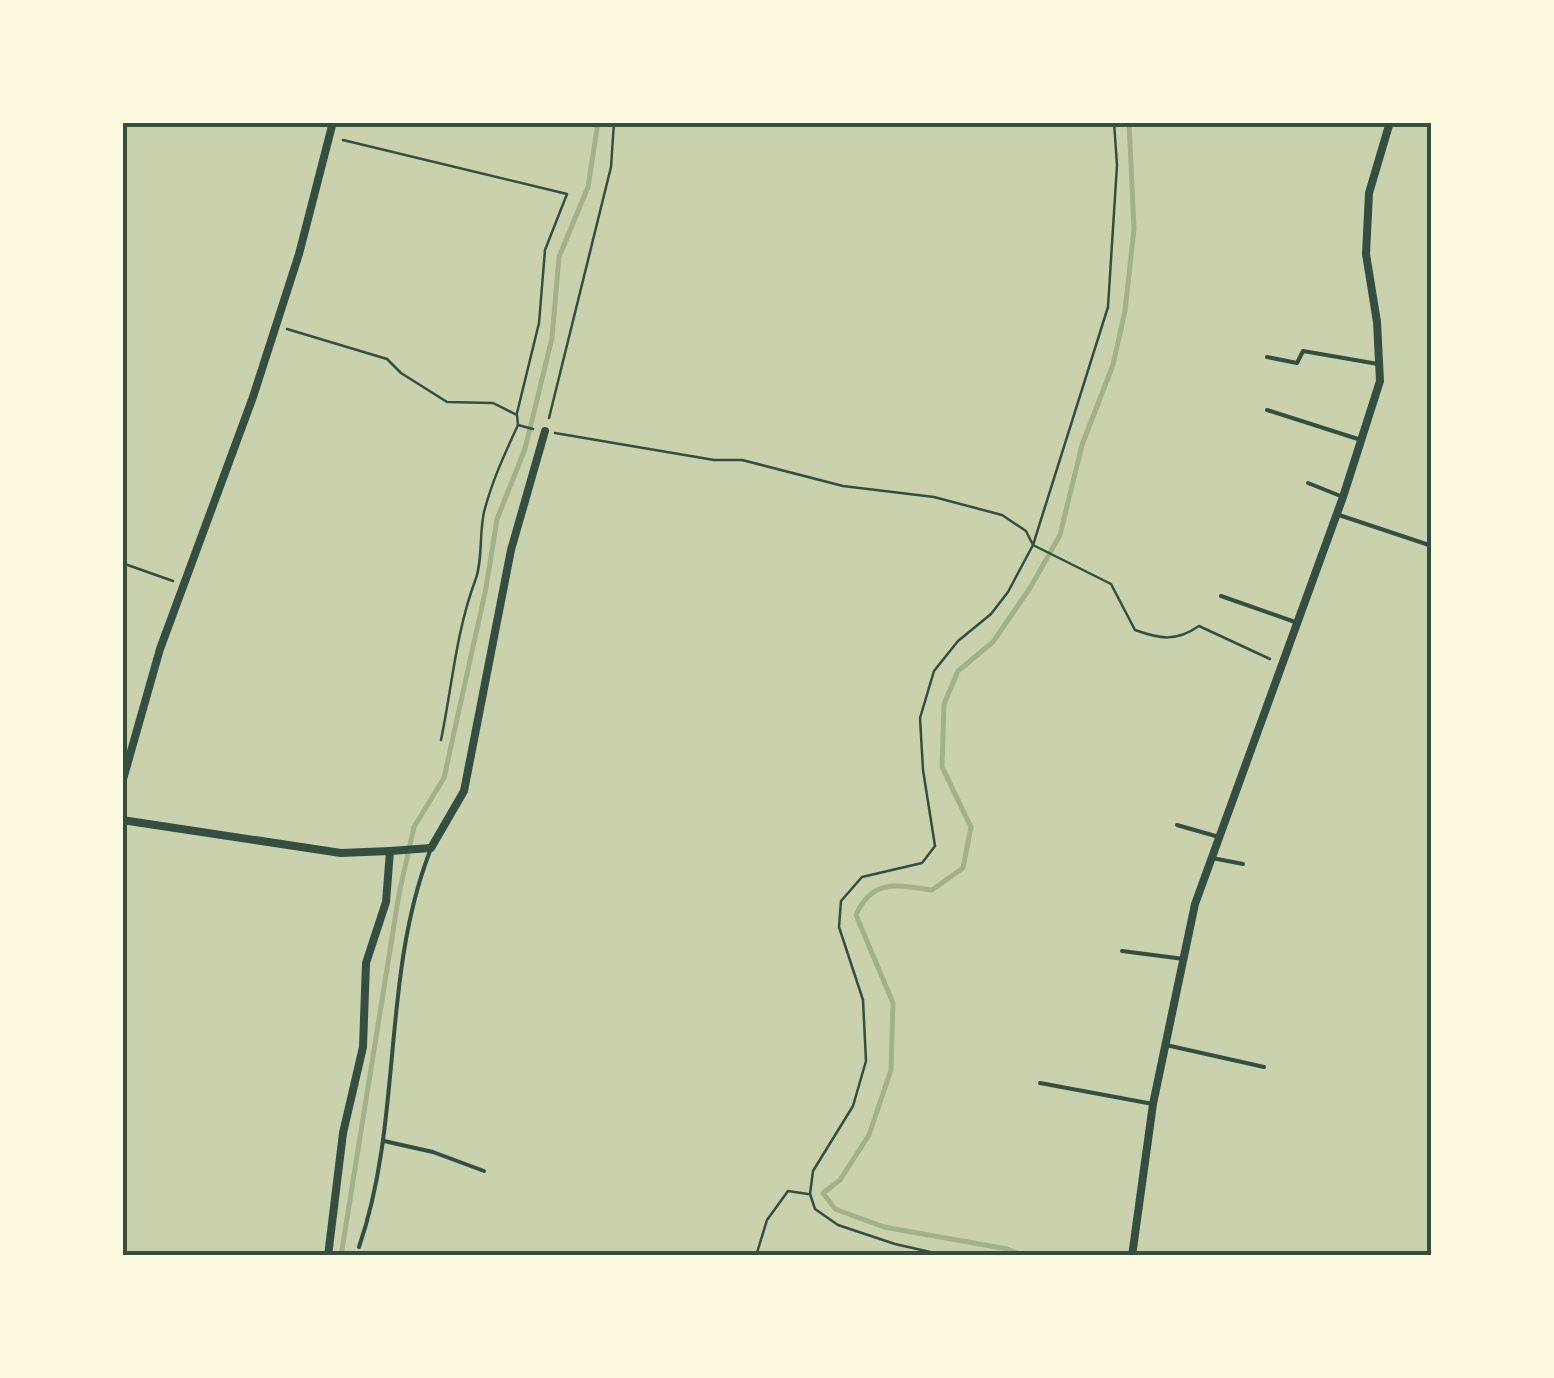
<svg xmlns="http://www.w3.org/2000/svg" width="1554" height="1378" font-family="Helvetica,sans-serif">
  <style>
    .green { fill: #cad2ad }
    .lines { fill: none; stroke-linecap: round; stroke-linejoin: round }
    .stream { stroke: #a3b18a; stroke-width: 5 }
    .path { stroke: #344e41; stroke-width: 2.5 }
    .service { stroke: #344e41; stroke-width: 4 }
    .minor { stroke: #344e41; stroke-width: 8 }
    .neatline { fill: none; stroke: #344e41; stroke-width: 4 }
  </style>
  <rect width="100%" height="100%" fill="#e9edc9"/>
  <rect class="green" x="123" y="123" width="1308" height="1132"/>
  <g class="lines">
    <g class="stream">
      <polyline points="341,1256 399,894 414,827 444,778 486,588 497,519 525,449 552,338 559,257 588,187 598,122"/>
      <path d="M 1024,1256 L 1007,1249 L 884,1227 L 835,1209 L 823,1193 L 840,1180 L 869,1135 L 891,1070 L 893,1003 L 856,915 C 872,878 898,885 932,890 L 963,868 L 971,827 L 942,767 L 944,704 L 958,671 L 993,642 L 1030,588 L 1060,535 L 1082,445 L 1113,365 L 1125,311 L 1134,229 L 1129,122"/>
    </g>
    <g class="path">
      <path d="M 1114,122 L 1117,165 L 1108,307 L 1033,545 L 1111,584 L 1135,630 C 1160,639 1176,642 1199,626 L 1270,659"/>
      <polyline points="343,140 567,194 545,250 539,323 517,413"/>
      <polyline points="287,329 387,359 401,373 447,402 493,403 517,415 518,425 533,429"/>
      <polyline points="549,418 611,167 614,122"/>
      <polyline points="555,433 714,460 742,460 843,486 934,497 1002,515 1026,531 1033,545 1008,592 991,614 958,641 934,671 920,718 923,770 935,846 922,863 862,877 841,901 839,927 863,1000 866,1061 853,1106 813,1171 810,1194 815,1209 838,1225 895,1244 948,1256"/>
      <polyline points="122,563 173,581"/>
      <path d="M 441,740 C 452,687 456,632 475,581 C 483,561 479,534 484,512 C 492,481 505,453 518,425"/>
      <polyline points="756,1256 767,1220 788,1191 808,1194"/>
    </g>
    <g class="service">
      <polyline points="1267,357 1297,363 1303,351 1378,364"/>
      <polyline points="1267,410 1361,440"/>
      <polyline points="1308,483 1343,497"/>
      <polyline points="1336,514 1432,546"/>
      <polyline points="1221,596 1295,622"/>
      <polyline points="1177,825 1219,837"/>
      <polyline points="1212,858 1243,864"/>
      <polyline points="1122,951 1184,959"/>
      <polyline points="1166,1045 1264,1067"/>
      <polyline points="1040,1083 1153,1104"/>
      <polyline points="384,1141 433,1152 484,1171"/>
      <path d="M 359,1247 C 403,1119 381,978 430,851"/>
    </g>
    <g class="minor">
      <polyline points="122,783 160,649 253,397 299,254 333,122"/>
      <polyline points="122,820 341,853 390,851"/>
      <polyline points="328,1256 343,1133 363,1047 366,963 386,902 390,851 431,848 464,791 511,550 545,431"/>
      <polyline points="1132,1256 1153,1104 1195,904 1343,497 1380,381 1377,322 1366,254 1369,193 1390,122"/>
    </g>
  </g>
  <rect width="1554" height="1378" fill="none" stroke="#fefae0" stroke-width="250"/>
  <rect x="125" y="125" width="1304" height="1128" class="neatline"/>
</svg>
